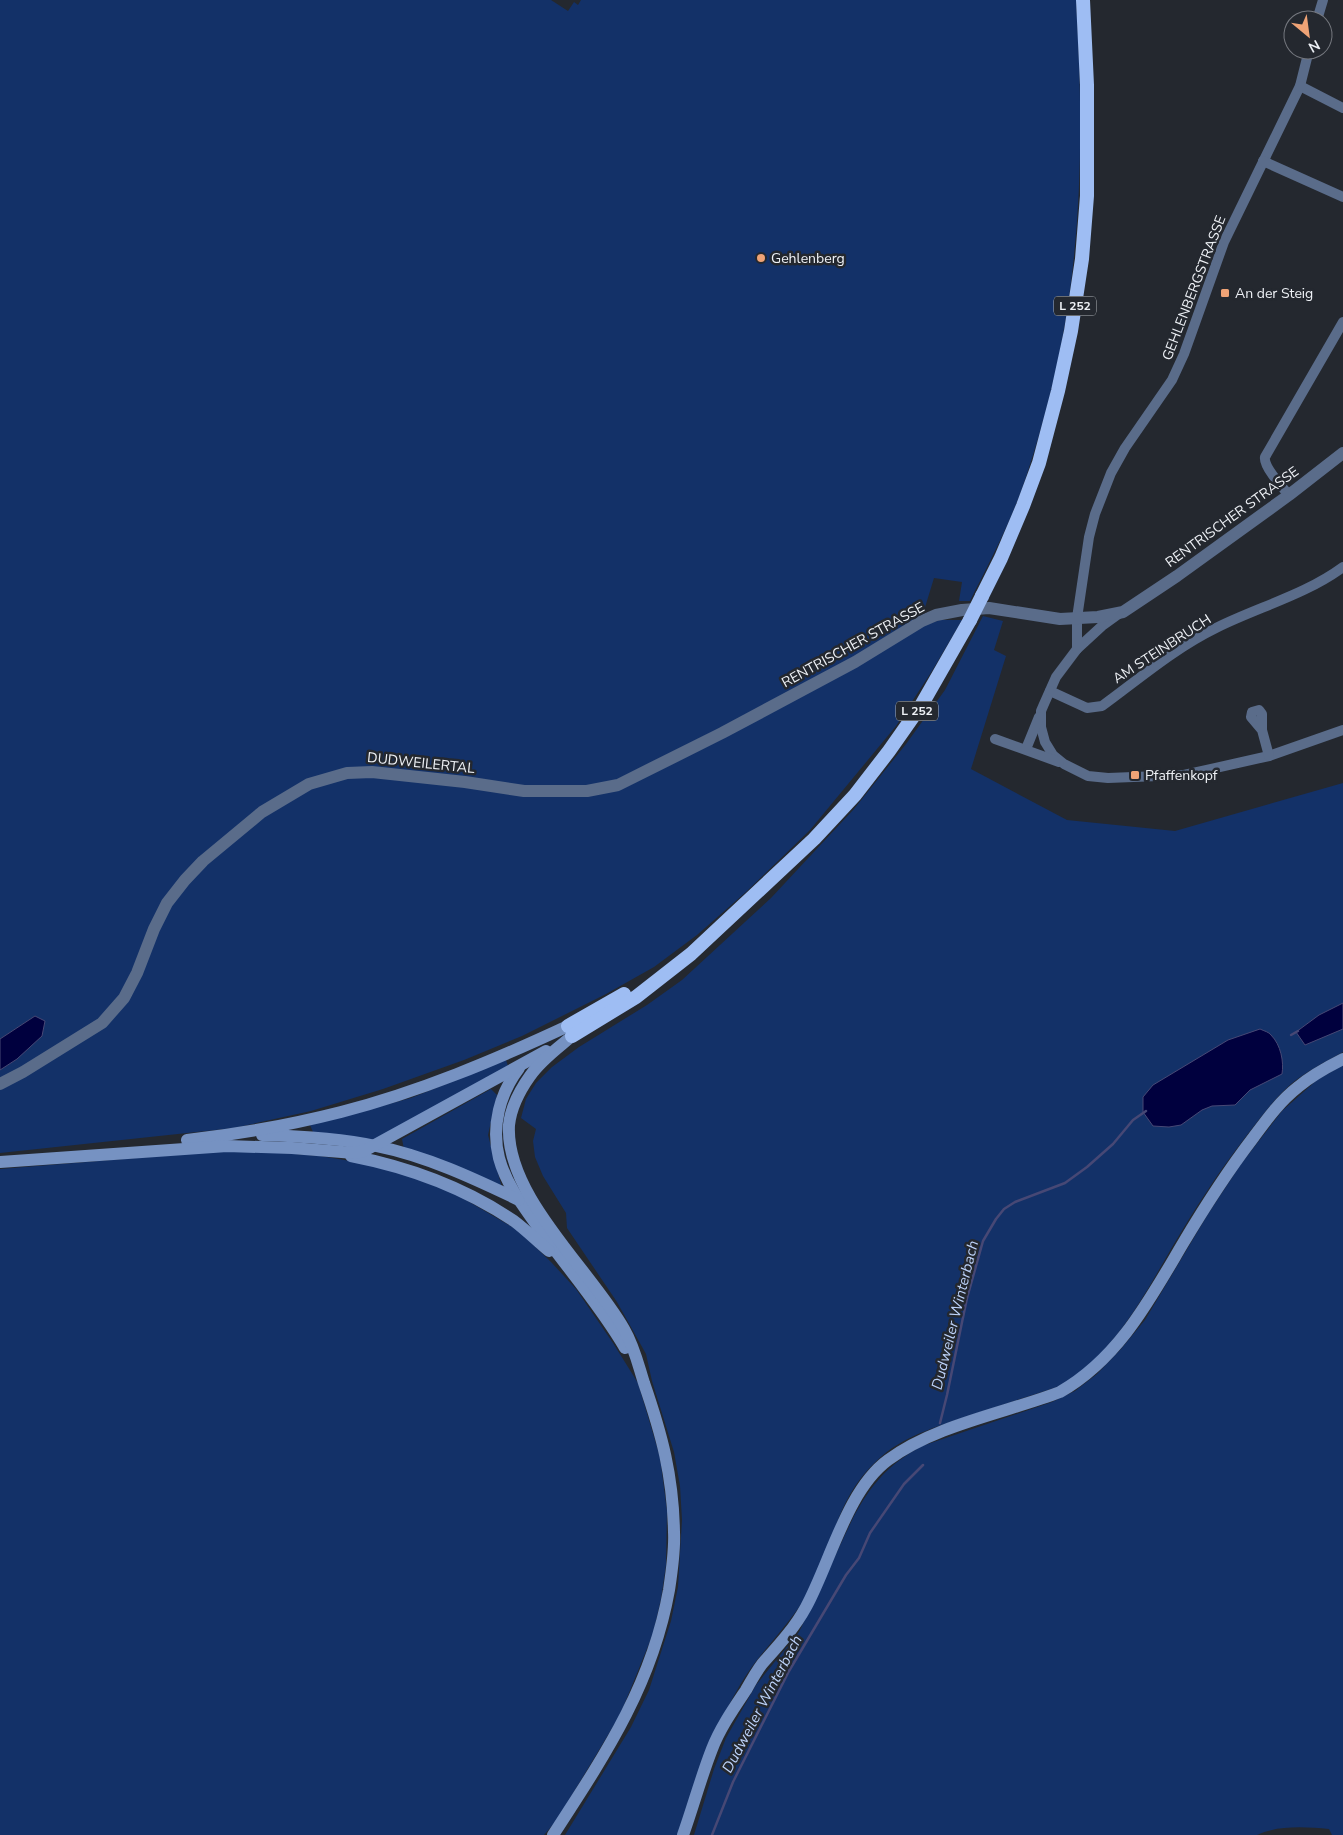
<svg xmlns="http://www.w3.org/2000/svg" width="1343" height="1835" font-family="'Nunito Sans',sans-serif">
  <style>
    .green { fill: #133168 }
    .water { fill: #00003e; stroke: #474875 }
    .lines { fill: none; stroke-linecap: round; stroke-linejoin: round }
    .stream { stroke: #474875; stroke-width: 2.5 }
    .minor { stroke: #5a6c8a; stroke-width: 10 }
    .tertiary { stroke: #5a6c8a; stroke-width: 12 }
    .secondary { stroke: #7692c2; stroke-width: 12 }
    .trunk { stroke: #9ebdf3; stroke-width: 14 }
    .trunk-bridge { stroke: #9ebdf3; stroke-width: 14 }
    .poi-dot { fill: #efa376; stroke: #24282f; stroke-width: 2 }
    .labels { text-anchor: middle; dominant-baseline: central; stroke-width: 5; stroke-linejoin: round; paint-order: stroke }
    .shield { fill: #24282f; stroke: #b1b5ba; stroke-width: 1 }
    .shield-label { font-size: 12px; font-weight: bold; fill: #eef1f6 }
    .poi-label { font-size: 14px; fill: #eef1f6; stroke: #24282f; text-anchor: start }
    .street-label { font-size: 14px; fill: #eef1f6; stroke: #24282f }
    .water-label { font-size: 15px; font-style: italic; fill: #bcd2f9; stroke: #24282f }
  </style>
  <rect width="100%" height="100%" fill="#24282f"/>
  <g class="green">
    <path d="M 0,0 L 551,0 L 568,11 L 574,2 L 578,5 L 581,0 L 1076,0 C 1082,97 1083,194 1070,290 C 1062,353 1046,417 1026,477 C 1012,520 990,561 970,601 L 959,601 L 962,582 L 934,578 L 919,627 L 940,620 L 962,620 L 932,671 L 896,726 L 810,830 L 746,892 L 697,935 L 654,967 L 606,994 L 522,1036 L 464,1060 L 383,1089 L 311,1111 L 234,1128 L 0,1153 L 0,1070 L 17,1059 L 35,1016 L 0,1039 Z"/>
    <path d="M 983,616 L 1003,621 L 994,650 L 1006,656 L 971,769 L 1067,820 L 1175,831 L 1343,783 L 1343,1052 C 1325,1062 1307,1071 1291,1084 C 1274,1099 1261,1117 1247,1135 C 1219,1171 1194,1210 1171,1249 C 1142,1299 1111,1359 1057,1387 C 1029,1396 1002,1405 974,1414 C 943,1425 907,1434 882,1456 C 837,1495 837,1535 813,1584 C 794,1622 761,1649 740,1685 C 712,1732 697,1784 678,1835 L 565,1835 L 631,1727 L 649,1690 L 671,1621 L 678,1587 L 682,1520 L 680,1486 L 674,1452 L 652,1381 L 646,1354 L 617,1302 L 567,1228 L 566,1213 L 543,1176 L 535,1157 L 533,1141 L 536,1129 L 521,1118 L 526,1099 L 536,1083 L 552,1067 L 579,1047 L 647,1005 L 682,980 L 771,898 L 854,809 L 906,744 L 945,690 Z"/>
    <polygon points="506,1060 508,1066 374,1140 313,1132 310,1125 411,1098"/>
    <path d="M 1343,1065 L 1343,1835 L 1332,1835 L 1329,1829 C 1306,1827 1278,1825 1257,1835 L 694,1835 L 714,1769 L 726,1738 L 756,1685 L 799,1632 L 853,1518 C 871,1484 889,1464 922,1446 L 1052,1402 L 1075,1391 L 1097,1374 L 1121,1349 L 1145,1320 L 1208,1214 L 1241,1164 L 1282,1111 L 1317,1080 Z"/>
    <polygon points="491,1089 497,1095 488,1135 502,1188 404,1149 402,1139"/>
    <polygon points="210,1152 272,1152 320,1156 381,1166 454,1193 519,1231 551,1262 576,1289 613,1343 638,1383 660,1457 667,1511 666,1565 661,1599 653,1634 620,1715 557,1820 544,1835 0,1835 0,1169"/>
  </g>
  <g class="water">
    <polygon points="1343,1003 1343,1029 1305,1045 1296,1032 1319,1015"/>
    <polygon points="35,1016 45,1021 42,1036 17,1059 0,1070 0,1039"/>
    <path d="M 1260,1029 C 1264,1031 1269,1032 1271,1035 C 1281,1045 1284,1062 1282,1074 L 1250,1090 L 1235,1105 L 1212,1106 L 1202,1110 L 1181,1125 L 1169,1127 L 1153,1126 L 1143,1112 L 1143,1097 L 1153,1085 L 1228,1040 Z"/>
  </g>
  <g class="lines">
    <g class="stream">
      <polyline points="1291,1035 1298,1031"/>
      <polyline points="940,1423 947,1395 967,1298 983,1241 996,1219 1004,1209 1015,1202 1065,1183 1087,1167 1113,1144 1133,1120 1146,1111"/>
      <polyline points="712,1835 733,1782 789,1671 846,1575 859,1558 870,1533 904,1484 923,1465"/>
    </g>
    <g class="minor">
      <polyline points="1317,20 1323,0"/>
      <polyline points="1309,50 1300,86 1224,242 1184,354 1172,380 1125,448 1111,473 1095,514 1089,537 1077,618 1077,649 1056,677 1044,704 1041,711 1041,727 1045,742 1053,755 1064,764 1088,776 1108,778 1184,775 1269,756 1343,730"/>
      <polyline points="1300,86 1343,108"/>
      <polyline points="1263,161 1343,197"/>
      <path d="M 1289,495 C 1282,487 1263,466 1265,457 L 1343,322"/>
      <polyline points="1077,649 1102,626 1120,613"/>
      <path d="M 1050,691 L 1087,708 L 1102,706 C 1139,679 1175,648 1216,628 C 1258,607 1305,595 1343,567"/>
      <polyline points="1262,730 1251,717 1252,712 1259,710 1262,714 1262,730 1269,756"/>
      <polyline points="995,739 1059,762"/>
      <polyline points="1026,749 1039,717"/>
    </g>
    <polyline class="tertiary" points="0,1084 23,1072 102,1023 124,998 137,973 154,929 167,903 185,880 203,861 262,812 309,784 347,773 372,772 465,782 524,791 587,791 618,785 722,733 855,662 922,621 936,615 962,610 989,608 1060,619 1098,617 1123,612 1177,576 1289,495 1343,453"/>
    <g class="secondary">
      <path d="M 519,1068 C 500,1093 491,1126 499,1158 C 506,1184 523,1206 538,1227 C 567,1268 600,1305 625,1348"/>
      <path d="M 262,1135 C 300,1136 339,1138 376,1146 C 426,1156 473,1178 519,1200"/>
      <path d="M 187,1140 C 239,1134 290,1125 341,1112 C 419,1092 495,1060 568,1026"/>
      <path d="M 351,1156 C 408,1167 465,1188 514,1221 C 526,1230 537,1241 549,1251"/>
      <polyline points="0,1162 227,1146 292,1148 354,1153 364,1151 546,1051"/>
      <path d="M 553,1835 C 605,1755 652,1685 669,1590 C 672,1570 675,1551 674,1532 C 673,1476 662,1435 644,1383 C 638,1364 634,1346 624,1329 C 590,1269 505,1196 509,1125 C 511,1107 520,1090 530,1076 C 541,1060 558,1048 572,1036"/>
      <path d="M 683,1835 C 693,1807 701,1777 712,1749 C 720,1728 734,1708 746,1690 C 751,1681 756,1672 762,1664 C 778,1646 794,1629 806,1607 C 830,1563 847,1490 888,1460 C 935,1425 1005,1413 1060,1392 C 1118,1359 1149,1301 1182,1245 C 1204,1208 1227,1172 1253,1138 C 1267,1119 1280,1101 1298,1087 C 1312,1075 1327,1067 1343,1059"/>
    </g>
    <g class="trunk">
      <polyline points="982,596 1001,558 1023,506 1039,463 1058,391 1071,331 1082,259 1087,196 1087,85 1083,0"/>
      <polyline points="568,1026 624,994"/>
      <polyline points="572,1036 636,997 691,954 814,839 855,795 889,751 922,704 970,620"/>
    </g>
    <polyline class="trunk-bridge" points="970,620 982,596"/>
  </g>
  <g class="poi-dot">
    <circle cx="761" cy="258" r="5"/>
    <rect x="1220" y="288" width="10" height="10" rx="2.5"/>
    <rect x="1130" y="770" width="10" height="10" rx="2.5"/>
  </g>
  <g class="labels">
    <g class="shield">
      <rect x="1054" y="296.5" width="42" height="19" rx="4"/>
      <rect x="896" y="701.5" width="42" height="19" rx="4"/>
    </g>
    <g class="shield-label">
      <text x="1075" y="306">L 252</text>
      <text x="917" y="711">L 252</text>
    </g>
    <g class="poi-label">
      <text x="771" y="258">Gehlenberg</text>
      <text x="1235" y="293">An der Steig</text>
      <text x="1145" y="775">Pfaffenkopf</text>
    </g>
    <g class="street-label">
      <text transform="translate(1194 288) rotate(-69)">GEHLENBERGSTRASSE</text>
      <text transform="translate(1232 517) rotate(-36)">RENTRISCHER STRASSE</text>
      <text transform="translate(853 645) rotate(-29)">RENTRISCHER STRASSE</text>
      <text transform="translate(1162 649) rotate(-33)">AM STEINBRUCH</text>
      <text transform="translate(421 763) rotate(6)">DUDWEILERTAL</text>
    </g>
    <g class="water-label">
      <text transform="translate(955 1315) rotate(-76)">Dudweiler Winterbach</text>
      <text transform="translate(762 1704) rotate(-62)">Dudweiler Winterbach</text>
    </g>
  </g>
  <g transform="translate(1308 35) rotate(151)"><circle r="24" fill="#24282f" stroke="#75787f"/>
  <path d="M0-4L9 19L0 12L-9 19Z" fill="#efa376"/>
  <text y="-8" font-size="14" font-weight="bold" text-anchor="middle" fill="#eef1f6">N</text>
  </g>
</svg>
